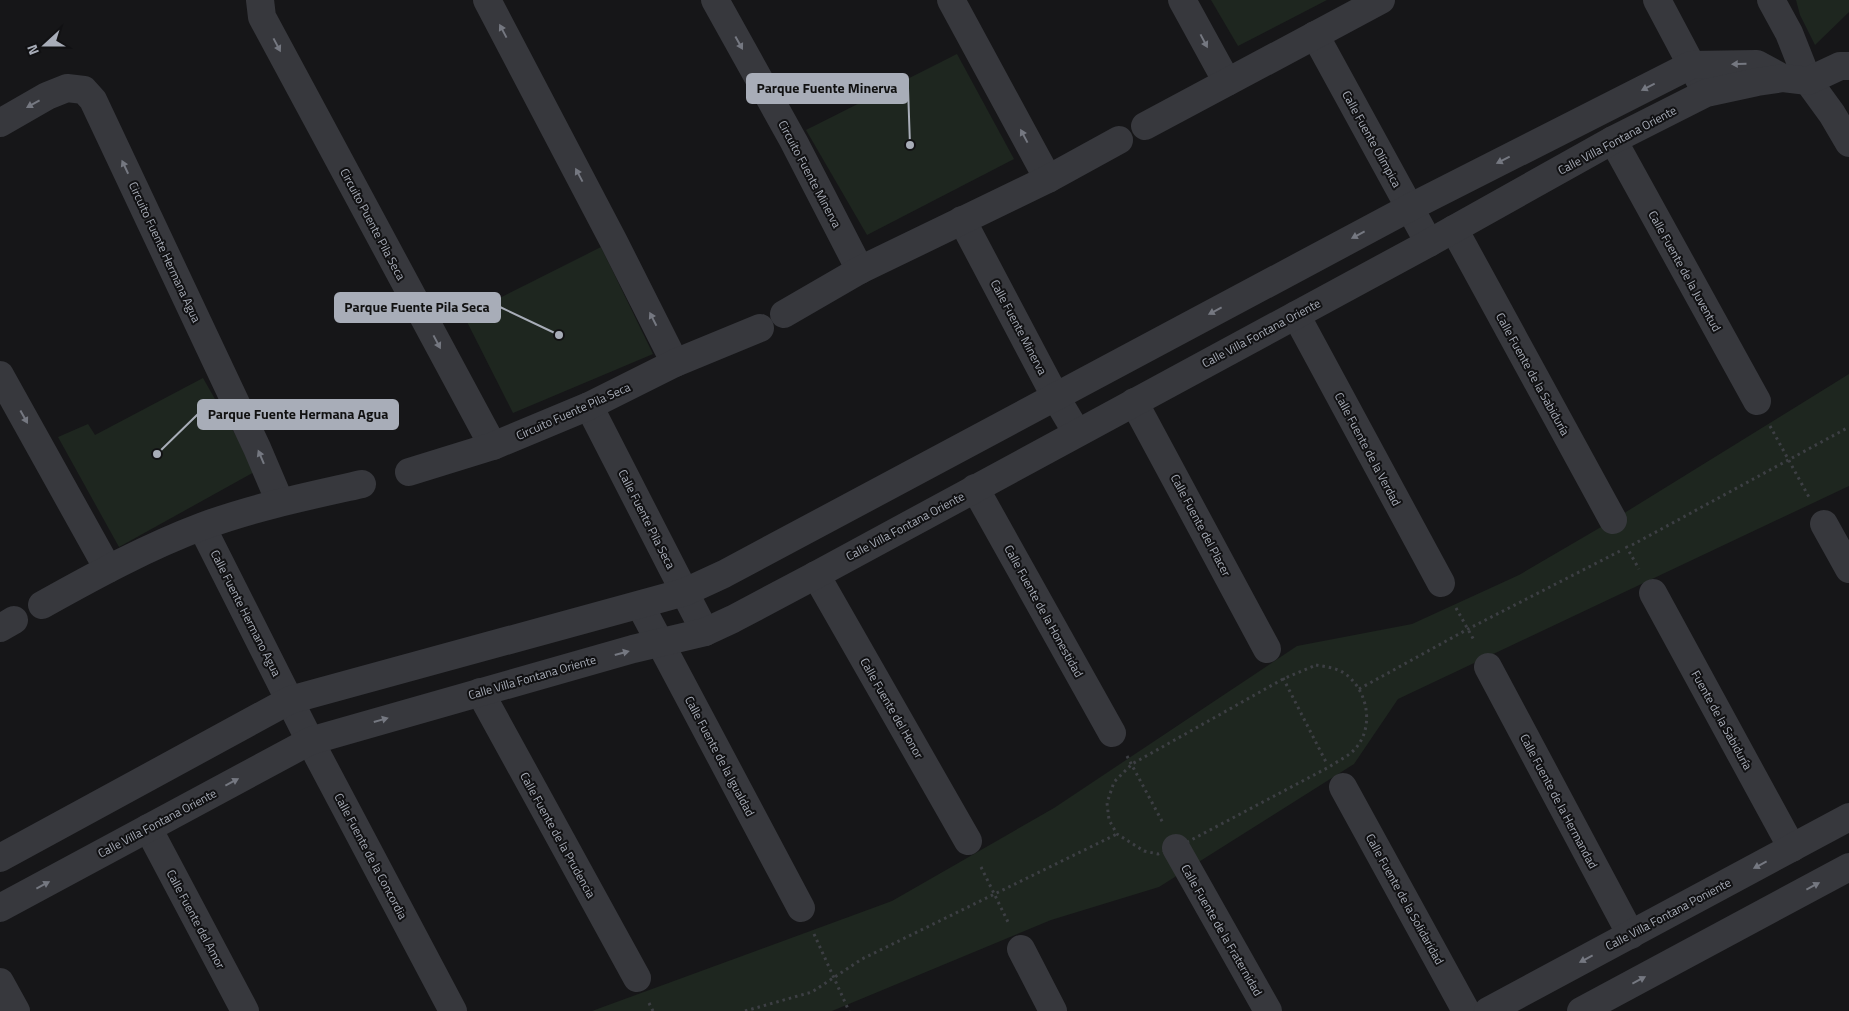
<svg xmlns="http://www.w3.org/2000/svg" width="1849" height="1011" font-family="'Titillium Web',sans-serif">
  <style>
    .green { fill: #1e261f }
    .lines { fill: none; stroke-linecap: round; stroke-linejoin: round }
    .path { stroke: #3d3f44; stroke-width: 3; stroke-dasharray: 2.5 4; stroke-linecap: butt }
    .street { stroke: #37383d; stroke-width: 28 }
    .oneway { fill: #757881 }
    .labels { text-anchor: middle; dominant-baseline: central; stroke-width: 4; stroke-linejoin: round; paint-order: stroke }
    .street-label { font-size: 12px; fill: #a8adb8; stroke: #111113 }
    .leader { fill: none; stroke: #a8adb8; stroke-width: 2 }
    .callout-dot { fill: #a8adb8; stroke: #111113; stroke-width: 2 }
    .callout { fill: #a8adb8; stroke: #a8adb8; stroke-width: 2 }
    .callout-label { font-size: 14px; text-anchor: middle; font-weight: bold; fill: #111 }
  </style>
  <rect width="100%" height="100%" fill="#161618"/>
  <g class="green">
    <polygon points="1211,0 1327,0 1238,46"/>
    <polygon points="1796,0 1849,0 1849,12 1815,45 1800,15"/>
    <polygon points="957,54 1014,159 867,235 806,130"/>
    <polygon points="601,247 653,354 513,413 464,316"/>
    <polygon points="1849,374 1849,486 1398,699 1354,764 1159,887 1051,920 832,1011 592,1011 892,901 1054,808 1297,646 1412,624 1519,575 1613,520"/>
    <polygon points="203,378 256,471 119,547 58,437 88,424 95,435"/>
  </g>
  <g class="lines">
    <g class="path">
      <polyline points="1770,426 1810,499"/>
      <polyline points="1632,545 1849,427"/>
      <polyline points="1626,546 1639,569"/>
      <polyline points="1456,608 1475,642"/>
      <path d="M 1316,665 C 1327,667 1339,668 1348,676 C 1370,695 1374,732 1352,752 C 1345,758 1336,762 1329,767 L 1176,848 L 1158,854 L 1144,851 L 1117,834 L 1109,820 L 1107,803 L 1114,782 L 1132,764 L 1283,679 Z"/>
      <polyline points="1283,678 1327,764"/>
      <polyline points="1359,689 1468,629 1622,550"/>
      <polyline points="1127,756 1163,823"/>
      <polyline points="981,867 1009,924"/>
      <polyline points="814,934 849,1011"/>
      <polyline points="649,1003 653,1011"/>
      <polyline points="745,1011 812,992 862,959 1117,834"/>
    </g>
    <g class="street">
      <polyline points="260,0 262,17 493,446"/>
      <polyline points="487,0 614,242 675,363"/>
      <polyline points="715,0 794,142 860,270"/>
      <polyline points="951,0 1048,179"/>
      <polyline points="1182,0 1227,82"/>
      <polyline points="1657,0 1700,81"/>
      <polyline points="1771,0 1789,33 1808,81 1832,114 1849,143"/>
      <polyline points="1315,35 1429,243"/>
      <polyline points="0,123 47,96 67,88 84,90 93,100 257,448 280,502"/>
      <polyline points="1145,126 1381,0"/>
      <polyline points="1613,140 1757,401"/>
      <polyline points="962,220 1055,396 1077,433"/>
      <polyline points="1454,229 1613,520"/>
      <polyline points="784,314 860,270 1048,179 1119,140"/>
      <polyline points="1296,315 1441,583"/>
      <polyline points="0,375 108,569"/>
      <polyline points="1134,402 1267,649"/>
      <polyline points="589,406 705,632"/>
      <polyline points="409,472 493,446 589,406 675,363 760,328"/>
      <polyline points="975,488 1112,733"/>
      <polyline points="1824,524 1849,569"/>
      <polyline points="202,527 310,741 453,1011"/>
      <polyline points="816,575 968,841"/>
      <polyline points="1653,593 1792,848"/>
      <path d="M 42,605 C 94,576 147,547 203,526 C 255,507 308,496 362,484"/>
      <polyline points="640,605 801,908"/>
      <polyline points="0,628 14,620"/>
      <polyline points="1488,667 1631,935"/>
      <polyline points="480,692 637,978"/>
      <polyline points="1343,787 1466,1011"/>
      <polyline points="148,828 245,1011"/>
      <polyline points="1176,848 1268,1011"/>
      <polyline points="0,858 290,700 685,592 724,574 1409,208 1691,65 1757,64 1781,77"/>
      <polyline points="0,908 310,741 633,649 705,632 733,619 816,575 1429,243 1613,140 1706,93 1757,82 1783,78 1808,81 1840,66 1849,66"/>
      <polyline points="1021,949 1053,1011"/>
      <polyline points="0,982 16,1011"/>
      <polyline points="1488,1011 1849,817"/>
      <polyline points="1581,1011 1849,867"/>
    </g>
  </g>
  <defs><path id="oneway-solid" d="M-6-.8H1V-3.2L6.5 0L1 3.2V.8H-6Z" transform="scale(1.25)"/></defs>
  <g class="oneway">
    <use href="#oneway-solid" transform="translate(503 31) rotate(-118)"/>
    <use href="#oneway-solid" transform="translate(1204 41) rotate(62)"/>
    <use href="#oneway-solid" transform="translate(739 43) rotate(61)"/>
    <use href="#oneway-solid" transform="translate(277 45) rotate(62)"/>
    <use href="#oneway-solid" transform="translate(1739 64) rotate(179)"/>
    <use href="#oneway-solid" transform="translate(1648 87) rotate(153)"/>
    <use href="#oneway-solid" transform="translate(33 104) rotate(151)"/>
    <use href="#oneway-solid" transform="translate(1024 136) rotate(-118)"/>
    <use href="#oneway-solid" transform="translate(1503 160) rotate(153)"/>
    <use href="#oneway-solid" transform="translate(125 167) rotate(-115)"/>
    <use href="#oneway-solid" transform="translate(579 175) rotate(-118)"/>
    <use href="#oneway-solid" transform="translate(1358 235) rotate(152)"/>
    <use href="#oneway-solid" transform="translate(1215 311) rotate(152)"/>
    <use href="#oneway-solid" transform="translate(653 319) rotate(-117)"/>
    <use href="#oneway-solid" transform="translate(437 342) rotate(62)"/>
    <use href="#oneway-solid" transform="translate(24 417) rotate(61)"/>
    <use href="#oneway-solid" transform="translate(261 457) rotate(-113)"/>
    <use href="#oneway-solid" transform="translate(622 653) rotate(-15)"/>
    <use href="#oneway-solid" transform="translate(381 720) rotate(-16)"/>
    <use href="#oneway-solid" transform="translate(232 782) rotate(-28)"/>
    <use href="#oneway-solid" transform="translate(1760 865) rotate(152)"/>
    <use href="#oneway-solid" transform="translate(43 885) rotate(-28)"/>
    <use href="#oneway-solid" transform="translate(1813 886) rotate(-28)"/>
    <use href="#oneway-solid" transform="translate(1586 959) rotate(152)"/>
    <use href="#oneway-solid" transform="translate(1639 980) rotate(-28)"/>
  </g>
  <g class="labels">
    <g class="street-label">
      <text transform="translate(1372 139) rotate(61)">Calle Fuente Olímpica</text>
      <text transform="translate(1617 140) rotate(-28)">Calle Villa Fontana Oriente</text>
      <text transform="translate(810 174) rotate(62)">Circuito Fuente Minerva</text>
      <text transform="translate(373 224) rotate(62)">Circuito Puente Pila Seca</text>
      <text transform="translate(165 252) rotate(65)">Circuito Fuente Hermana Agua</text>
      <text transform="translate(1685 271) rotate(61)">Calle Fuente de la Juventud</text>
      <text transform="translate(1019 327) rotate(62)">Calle Fuente Minerva</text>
      <text transform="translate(1261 333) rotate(-28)">Calle Villa Fontana Oriente</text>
      <text transform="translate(1533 374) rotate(61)">Calle Fuente de la Sabiduría</text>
      <text transform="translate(573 411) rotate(-24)">Circuito Fuente Pila Seca</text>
      <text transform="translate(1368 449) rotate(62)">Calle Fuente de la Verdad</text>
      <text transform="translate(647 519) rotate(63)">Calle Fuente Pila Seca</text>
      <text transform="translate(1201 525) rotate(62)">Calle Fuente del Placer</text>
      <text transform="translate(905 526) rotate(-28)">Calle Villa Fontana Oriente</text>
      <text transform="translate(1044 611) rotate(61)">Calle Fuente de la Honestidad</text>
      <text transform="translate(246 613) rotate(63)">Calle Fuente Hermano Agua</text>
      <text transform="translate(532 677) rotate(-16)">Calle Villa Fontana Oriente</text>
      <text transform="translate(892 708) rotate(60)">Calle Fuente del Honor</text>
      <text transform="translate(1722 720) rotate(61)">Fuente de la Sabiduría</text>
      <text transform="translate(720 756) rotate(62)">Calle Fuente de la Igualdad</text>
      <text transform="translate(1559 801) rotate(62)">Calle Fuente de la Hermandad</text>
      <text transform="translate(157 823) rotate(-28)">Calle Villa Fontana Oriente</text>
      <text transform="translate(558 835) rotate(61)">Calle Fuente de la Prudencia</text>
      <text transform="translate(371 856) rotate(62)">Calle Fuente de la Concordia</text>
      <text transform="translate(1405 899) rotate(61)">Calle Fuente de la Solidaridad</text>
      <text transform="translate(1668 914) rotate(-28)">Calle Villa Fontana Poniente</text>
      <text transform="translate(196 919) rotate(62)">Calle Fuente del Amor</text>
      <text transform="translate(1222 930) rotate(60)">Calle Fuente de la Fraternidad</text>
    </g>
  </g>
  <path class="leader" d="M910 145L908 88M559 335L500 307M157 454L198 414"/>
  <g class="callout-dot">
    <circle cx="910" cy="145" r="5"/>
    <circle cx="559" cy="335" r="5"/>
    <circle cx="157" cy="454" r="5"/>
  </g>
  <g class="callout">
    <rect x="747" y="74" width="161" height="29" rx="5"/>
    <rect x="335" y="293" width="165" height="29" rx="5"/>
    <rect x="198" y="400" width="200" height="29" rx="5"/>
  </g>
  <g class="callout-label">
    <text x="827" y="93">Parque Fuente Minerva</text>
    <text x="417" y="312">Parque Fuente Pila Seca</text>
    <text x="298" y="419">Parque Fuente Hermana Agua</text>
  </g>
  <g transform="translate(45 45) rotate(249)" stroke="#111113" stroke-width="4" paint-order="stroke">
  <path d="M0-4L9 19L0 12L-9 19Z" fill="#a8adb8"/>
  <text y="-8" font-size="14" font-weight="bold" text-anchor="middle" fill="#a8adb8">N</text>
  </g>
</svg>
